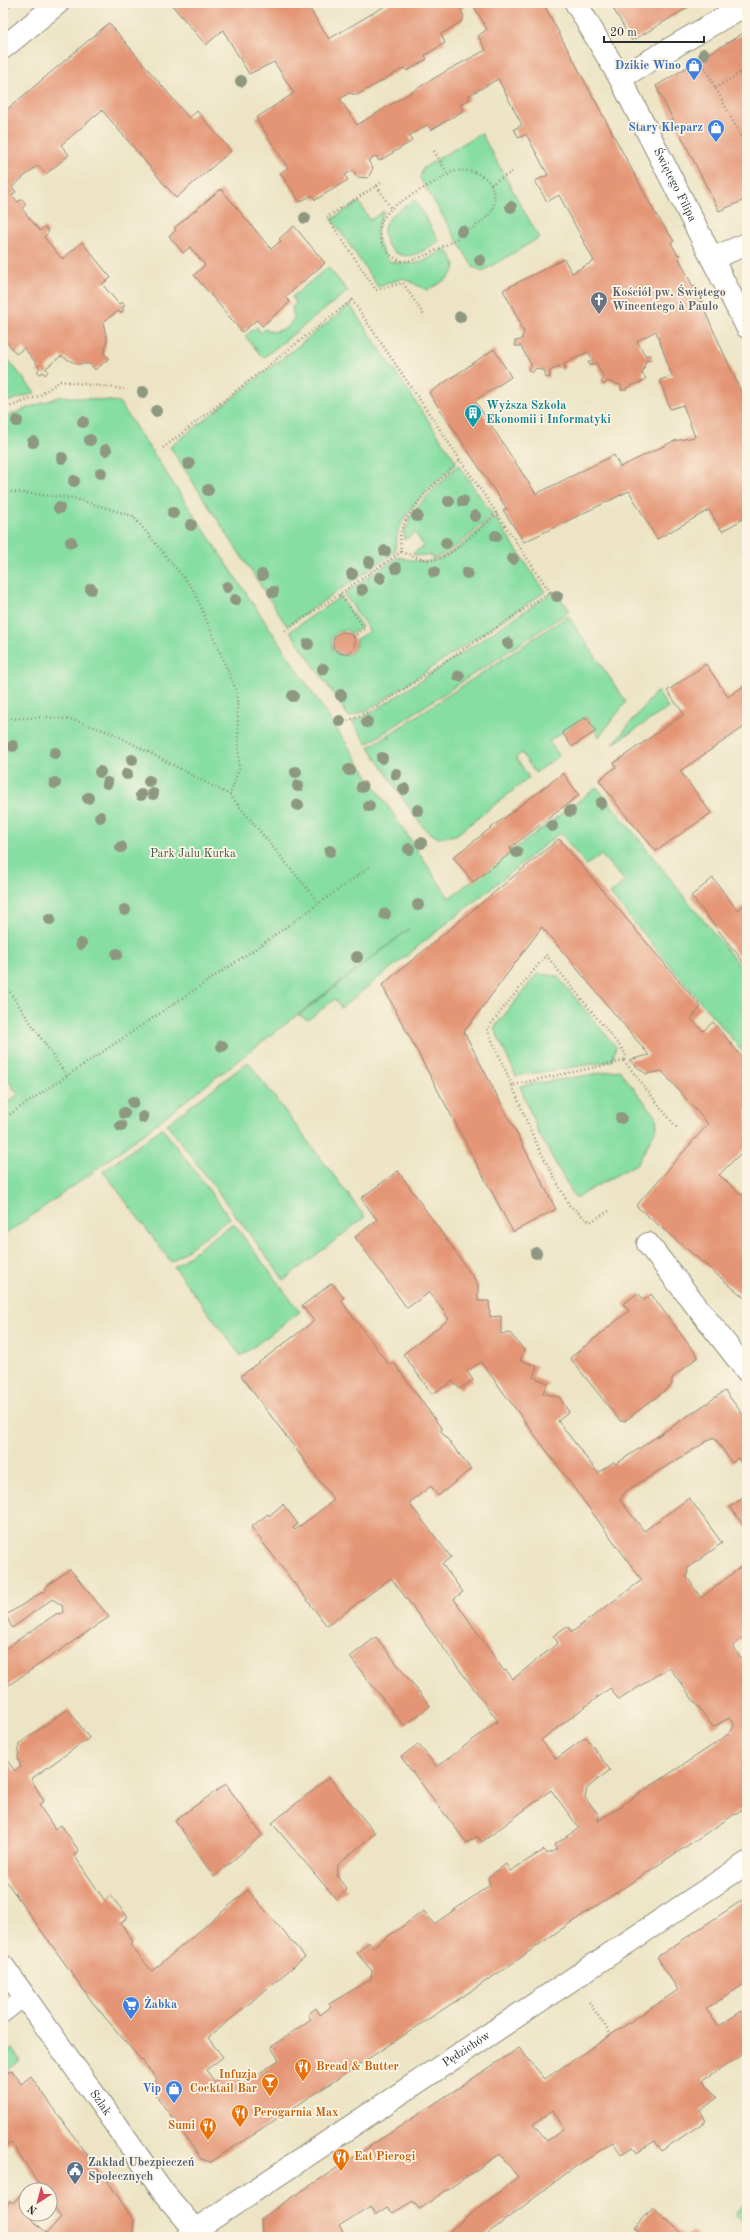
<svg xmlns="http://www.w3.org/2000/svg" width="750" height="2240" font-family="'Old Standard TT',serif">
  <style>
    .green { fill: #86dea3; stroke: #588467 }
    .building { fill: #e49575; fill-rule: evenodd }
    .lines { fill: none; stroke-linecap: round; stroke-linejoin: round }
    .service-casing { stroke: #8c8878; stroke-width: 19 }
    .minor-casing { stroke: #8c8878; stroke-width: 24 }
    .path { stroke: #8c8878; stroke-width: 2.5; stroke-dasharray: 1 3; stroke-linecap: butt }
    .service { stroke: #fff; stroke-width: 17 }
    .minor { stroke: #fff; stroke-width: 22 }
    .tree { fill: #8e9780 }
    .labels { text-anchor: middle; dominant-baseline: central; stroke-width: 3.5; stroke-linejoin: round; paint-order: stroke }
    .shop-label { font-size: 12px; font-weight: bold; fill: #366cbe; stroke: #fcf5e5; text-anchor: end }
    .street-label { font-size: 12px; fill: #2b2b2b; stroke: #fcf5e5 }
    .worship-label { font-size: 12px; font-weight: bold; fill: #5b616d; stroke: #fcf5e5; text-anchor: start }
    .culture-label { font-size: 12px; font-weight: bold; fill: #0d838f; stroke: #fcf5e5; text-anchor: start }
    .park-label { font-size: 12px; fill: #425849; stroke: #fcf5e5 }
    .food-label { font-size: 12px; font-weight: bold; fill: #c56008; stroke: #fcf5e5; text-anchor: start }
    .service-label { font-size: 12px; font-weight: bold; fill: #4e5e75; stroke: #fcf5e5; text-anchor: start }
  </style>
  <rect width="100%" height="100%" fill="#fcf5e5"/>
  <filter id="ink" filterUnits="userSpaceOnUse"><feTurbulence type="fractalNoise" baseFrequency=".025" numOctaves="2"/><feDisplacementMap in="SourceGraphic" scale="8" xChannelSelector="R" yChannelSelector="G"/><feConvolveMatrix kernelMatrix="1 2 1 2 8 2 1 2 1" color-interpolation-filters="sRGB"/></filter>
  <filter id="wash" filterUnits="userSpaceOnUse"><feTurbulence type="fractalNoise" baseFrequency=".012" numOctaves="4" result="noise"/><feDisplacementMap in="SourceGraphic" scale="16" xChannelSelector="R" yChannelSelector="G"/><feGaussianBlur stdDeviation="0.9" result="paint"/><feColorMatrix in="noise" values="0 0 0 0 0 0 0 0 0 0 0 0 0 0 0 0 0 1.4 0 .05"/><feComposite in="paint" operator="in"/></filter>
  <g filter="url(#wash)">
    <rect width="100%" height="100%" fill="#ece4c4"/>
    <g class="green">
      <polygon points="481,133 539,238 483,271 473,267 420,178 423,168"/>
      <path d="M 415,200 L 439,241 C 431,246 421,253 412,255 C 392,260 377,237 387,221 C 393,212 406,206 415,200 Z"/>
      <path d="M 359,202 L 370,220 L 384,211 C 374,233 375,240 389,261 C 417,267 421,263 445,249 C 468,271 446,280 427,290 L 403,278 L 378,287 L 332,219 Z"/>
      <polygon points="328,267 348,291 263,358 245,336 257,327 261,333 265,329 273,332 287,328 294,318 292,307 296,303 292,297"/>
      <path d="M 350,305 L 457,463 C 439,480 406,507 398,531 C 396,538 396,546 394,553 L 287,626 L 170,447 Z"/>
      <polygon points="3,353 35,393 3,403"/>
      <polygon points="62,396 119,402 449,898 597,787 747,975 747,1057 610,894 625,881 601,855 586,865 560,833 341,1008 335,999 308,1020 299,1015 409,929 93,1172 3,1236 3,1105 18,1095 3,1072 3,417"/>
      <path d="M 458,465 L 493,515 C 474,531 456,550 432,559 L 432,556 L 414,555 L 413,553 L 424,546 L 415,533 L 404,540 L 404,531 L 410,521 L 408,520 L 419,505 Z"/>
      <path d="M 495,517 L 545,592 L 368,710 L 349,717 L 290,631 L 340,597 L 362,627 L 352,634 L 347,630 L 337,632 L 331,640 L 333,650 L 341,655 L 350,654 L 356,645 L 356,639 L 370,631 L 344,594 L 397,557 C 408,559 420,563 431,561 C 452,558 478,530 495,517 Z"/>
      <polygon points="555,591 570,611 367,744 352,721 370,714"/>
      <polygon points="568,616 626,702 599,737 586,717 549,741 559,756 535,773 522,753 516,757 529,778 456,835 439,838 428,832 415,817 369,747 388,735 391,739 388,735"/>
      <polygon points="657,691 668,708 613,744"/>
      <polygon points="537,974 557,976 616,1047 612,1061 516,1076 494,1028"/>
      <polygon points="248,1062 365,1217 284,1280 167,1124"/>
      <polygon points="619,1070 656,1116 657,1127 638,1163 575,1198 539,1134 520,1086"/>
      <polygon points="162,1128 230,1218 171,1262 103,1171"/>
      <polygon points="233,1223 300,1312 241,1356 174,1267"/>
      <polygon points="12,2049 20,2061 3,2073 3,2055"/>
      <polygon points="747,2202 747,2224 735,2214"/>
    </g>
    <g id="blocks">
      <g class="building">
        <polygon points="3,3 14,3 3,12"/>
        <polygon points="170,3 306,3 329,39 390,3 471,3 461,9 464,17 461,22 441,34 445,43 425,55 427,59 407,71 404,68 357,95 349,93 340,99 357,125 448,70 486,50 478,36 487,29 472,3 543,3 654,211 674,241 671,243 678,255 680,254 679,258 693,287 695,286 696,289 694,290 700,302 702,301 702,305 747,405 747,517 722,531 709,510 657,539 629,491 524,542 503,510 507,509 429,393 494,349 511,377 475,401 536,494 614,455 620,467 674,441 695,437 683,405 670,409 660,380 672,376 656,331 637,341 645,355 651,355 651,360 646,361 642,374 646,378 643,381 626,388 627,390 621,390 621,385 608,381 604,385 601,382 604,378 596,363 590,365 588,362 593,360 588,352 564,364 566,368 561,370 559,366 550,371 550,377 545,378 545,371 536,368 532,373 528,370 531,365 521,346 515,346 515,341 521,340 524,331 519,327 521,324 503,290 564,259 572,273 594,261 559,195 547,202 535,181 548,175 526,134 519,138 514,129 522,125 498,79 468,96 470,99 460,105 464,110 431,130 427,125 409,136 412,141 379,161 376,156 368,161 373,168 368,178 357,177 353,170 345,175 348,180 315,200 312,195 300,202 280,173 288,168 256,118 294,93 274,62 249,74 223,30 206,45"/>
        <polygon points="610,3 695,3 632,41"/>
        <polygon points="109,23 189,118 197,111 231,151 176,198 102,110 61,145 69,155 46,174 38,165 12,187 16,192 12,195 18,202 22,199 26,204 22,209 40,231 45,227 49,232 44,237 61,258 64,258 82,242 111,278 102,284 119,304 122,302 125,306 122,308 124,310 121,313 118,311 103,322 107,340 104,354 109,358 107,360 95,370 90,364 77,364 61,356 46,368 48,372 45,375 43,372 40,374 37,371 40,368 24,348 16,354 3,337 3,307 7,302 3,297 3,113"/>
        <polygon points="747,31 747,199 719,211 656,86"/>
        <polygon points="221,189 271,249 281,241 279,239 294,226 325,263 285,297 290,302 262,326 257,320 242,332 194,275 205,265 190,247 183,253 169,236 176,230 174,228"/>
        <circle cx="344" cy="643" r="11"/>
        <polygon points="706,664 728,697 747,684 747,725 680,771 711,813 656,851 622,811 599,780 616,767 614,763 684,714 667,691"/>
        <polygon points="586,717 596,731 572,747 562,732"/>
        <polygon points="563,773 579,795 510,848 512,852 473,882 453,857"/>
        <polygon points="559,839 701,1007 691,1019 703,1031 713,1022 747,1063 747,1147 719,1175 747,1199 747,1300 636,1206 708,1124 662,1071 646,1074 629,1060 649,1055 542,927 464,1032 556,1209 513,1232 382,985"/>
        <polygon points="713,878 737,910 747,904 747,968 741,961 742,960 691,896"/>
        <path d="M 398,1171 L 478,1284 L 478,1301 L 489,1301 L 490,1317 L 501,1316 L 501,1334 L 510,1333 L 524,1350 L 520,1360 L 537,1366 L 533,1377 L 548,1383 L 543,1393 L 559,1397 L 569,1412 L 558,1421 L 598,1473 L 614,1462 L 616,1464 L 725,1391 L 747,1420 L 747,1458 L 741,1462 L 738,1458 L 732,1463 L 714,1437 L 626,1491 L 620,1500 L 644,1531 L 689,1498 L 722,1543 L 688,1568 L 687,1577 L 701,1598 L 747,1562 L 747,1634 L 733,1646 L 747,1668 L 747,1806 L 557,1932 L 503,1970 L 211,2162 L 201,2159 L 149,2085 L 157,2079 L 93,2003 L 3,1877 L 3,1755 L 15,1771 L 21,1767 L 18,1759 L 19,1744 L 68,1709 L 89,1738 L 31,1779 L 44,1801 L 39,1805 L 55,1829 L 61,1825 L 79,1851 L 74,1855 L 105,1901 L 110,1895 L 128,1917 L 121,1923 L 133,1942 L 130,1945 L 152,1971 L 248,1890 L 305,1957 L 208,2038 L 223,2057 L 206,2070 L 215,2082 L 231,2071 L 242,2085 L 279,2060 L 271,2047 L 311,2019 L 308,2014 L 316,2008 L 320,2015 L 331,2007 L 329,2004 L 371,1979 L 372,1971 L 357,1953 L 369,1942 L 373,1947 L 424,1911 L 434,1924 L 490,1885 L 488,1877 L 506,1864 L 510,1871 L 544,1850 L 548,1854 L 557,1849 L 554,1845 L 579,1828 L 551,1790 L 482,1842 L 477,1836 L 467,1843 L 401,1757 L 418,1744 L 437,1767 L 498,1721 L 391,1578 L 327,1626 L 251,1527 L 268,1514 L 269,1516 L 283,1504 L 298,1524 L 293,1528 L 295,1530 L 334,1500 L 241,1376 L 314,1321 L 302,1306 L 332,1283 L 344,1298 L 341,1300 L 347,1309 L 389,1365 L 393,1362 L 442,1429 L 441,1431 L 471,1469 L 438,1496 L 431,1486 L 409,1503 L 451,1557 L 442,1564 L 463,1592 L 454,1599 L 504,1671 L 506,1670 L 513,1679 L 558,1643 L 553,1636 L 567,1626 L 572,1632 L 642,1580 L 481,1362 L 467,1371 L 473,1380 L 460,1389 L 453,1381 L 432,1394 L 403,1354 L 449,1319 L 430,1292 L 407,1308 L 355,1237 L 377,1220 L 361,1198 ZM 669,1667 L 713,1727 L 729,1718 L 734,1723 L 732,1730 L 722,1739 L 598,1821 L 599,1815 L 585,1798 L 587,1788 L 610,1770 L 586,1737 L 556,1759 L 541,1740 L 610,1688 L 619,1700 Z"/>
        <polygon points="638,1293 644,1300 651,1294 698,1357 672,1378 672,1385 625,1421 620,1421 570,1358 629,1311 623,1304"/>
        <polygon points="747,1495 747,1530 730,1507"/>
        <polygon points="70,1569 109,1617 3,1689 3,1650 56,1614 63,1613 62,1605 52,1599 12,1628 6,1615 46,1590 44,1588"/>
        <polygon points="376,1637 430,1706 404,1726 350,1657"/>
        <polygon points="329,1777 375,1833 338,1865 337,1876 347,1890 336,1899 272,1823"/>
        <polygon points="226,1784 262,1835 214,1877 175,1820"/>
        <path d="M 747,1897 L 747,1982 L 706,2009 L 718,2026 L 742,2011 L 747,2019 L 747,2052 L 703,2080 L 717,2098 L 700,2111 L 706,2121 L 661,2151 L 654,2141 L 637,2153 L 633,2147 L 621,2154 L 613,2142 L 572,2169 L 483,2237 L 442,2237 L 518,2177 L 500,2154 L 419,2209 L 413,2201 L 393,2213 L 387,2207 L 375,2215 L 370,2206 L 339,2226 L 346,2237 L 262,2237 L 261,2218 L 519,2048 L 545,2079 L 678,1990 L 657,1957 ZM 553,2110 L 564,2129 L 547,2141 L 533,2125 Z"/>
        <polygon points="12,2070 21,2084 31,2076 84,2151 107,2180 134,2221 132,2237 3,2237 3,2209 10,2201 13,2203 22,2193 26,2197 26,2214 36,2214 31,2219 47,2233 61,2217 50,2200 50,2190 43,2190 11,2142 3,2148 3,2076"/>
        <polygon points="653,2207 686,2237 645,2237 635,2228"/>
        <polygon points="692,2231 698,2237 687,2237"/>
      </g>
    </g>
  </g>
  <g filter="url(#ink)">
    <use href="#blocks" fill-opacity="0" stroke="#8c8878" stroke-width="1"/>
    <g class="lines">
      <defs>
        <polyline id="service" points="3,2014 25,1997"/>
        <g id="minor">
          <path id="s1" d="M 576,3 L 620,78 L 747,327"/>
          <polyline points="3,48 58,3"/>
          <polyline points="620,78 747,4"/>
          <polyline points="713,258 747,244"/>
          <polyline points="648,1244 747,1371"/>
          <path id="s2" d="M 3,1966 L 164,2193 L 201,2237"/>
          <path id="s3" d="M 188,2237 L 195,2230 L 747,1863"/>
        </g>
      </defs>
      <use href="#service" class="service-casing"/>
      <use href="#minor" class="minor-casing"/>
      <g class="path">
        <polyline points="703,64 747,148"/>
        <polyline points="715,88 747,69"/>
        <polyline points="434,151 448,174"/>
        <polyline points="381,183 327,217 376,290 403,283 425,317"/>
        <path d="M 491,184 C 494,192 496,202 492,210 C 485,225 420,263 404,261 C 387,259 375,239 381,222 C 382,219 387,213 390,210 C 402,198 437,182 452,172 C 468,168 480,172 491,184 L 512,172"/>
        <polyline points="377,186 391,209"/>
        <polyline points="3,409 39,396 60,381 124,389"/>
        <polyline points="163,448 352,300 550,592 369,712 345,722"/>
        <polyline points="3,491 73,498 133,516 193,589 237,692 239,769 230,795"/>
        <path d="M 401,552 C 401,546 399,536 401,531 C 411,503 440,480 460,460"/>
        <path d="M 401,552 C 411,555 421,560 431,560 C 452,558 481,527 497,513"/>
        <polyline points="340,594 365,629 353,637"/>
        <polyline points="285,631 401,552"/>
        <polyline points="3,719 47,717 73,720 112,733 230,795 319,903"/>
        <polyline points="3,982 66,1075"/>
        <polyline points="512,1085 487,1029 546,955 626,1054 624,1061"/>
        <polyline points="3,1119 261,945 371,866"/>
        <polyline points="609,1211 590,1222 569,1205 534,1139 512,1085 624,1061 677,1128"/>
        <polyline points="589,2002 611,2035"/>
      </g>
      <use href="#service" class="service"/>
      <use href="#minor" class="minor"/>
    </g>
    <g class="tree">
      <circle cx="704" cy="54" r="6"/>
      <circle cx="241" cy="81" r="6"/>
      <circle cx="511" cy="207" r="6"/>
      <circle cx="305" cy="218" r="6"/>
      <circle cx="462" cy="231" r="6"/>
      <circle cx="480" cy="260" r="6"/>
      <circle cx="460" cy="317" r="6"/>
      <circle cx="143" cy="392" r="6"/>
      <circle cx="156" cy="411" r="6"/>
      <circle cx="17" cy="421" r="6"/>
      <circle cx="83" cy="422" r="6"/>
      <circle cx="90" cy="440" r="6"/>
      <circle cx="33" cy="442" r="6"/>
      <circle cx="106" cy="450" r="6"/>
      <circle cx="62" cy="458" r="6"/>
      <circle cx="189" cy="464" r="6"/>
      <circle cx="101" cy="473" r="6"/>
      <circle cx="74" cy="481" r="6"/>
      <circle cx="208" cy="490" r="6"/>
      <circle cx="449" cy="501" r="6"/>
      <circle cx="463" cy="501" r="6"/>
      <circle cx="59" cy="508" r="6"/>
      <circle cx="173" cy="513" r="6"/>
      <circle cx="417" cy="516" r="6"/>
      <circle cx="475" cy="516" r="6"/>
      <circle cx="191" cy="525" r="6"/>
      <circle cx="496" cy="536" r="6"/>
      <circle cx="71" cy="542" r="6"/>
      <circle cx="446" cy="543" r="6"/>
      <circle cx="385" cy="551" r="6"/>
      <circle cx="513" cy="559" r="6"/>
      <circle cx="369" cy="562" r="6"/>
      <circle cx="396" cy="568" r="6"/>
      <circle cx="434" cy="572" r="6"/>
      <circle cx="467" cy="573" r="6"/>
      <circle cx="352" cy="574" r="6"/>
      <circle cx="262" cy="575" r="6"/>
      <circle cx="380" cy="578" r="6"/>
      <circle cx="227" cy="587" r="6"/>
      <circle cx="91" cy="589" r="6"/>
      <circle cx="362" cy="590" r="6"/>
      <circle cx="273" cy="592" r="6"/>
      <circle cx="557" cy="596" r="6"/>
      <circle cx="235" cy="600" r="6"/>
      <circle cx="508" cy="643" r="6"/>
      <circle cx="308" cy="644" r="6"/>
      <circle cx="323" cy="669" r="6"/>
      <circle cx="459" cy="676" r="6"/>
      <circle cx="341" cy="695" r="6"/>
      <circle cx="293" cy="696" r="6"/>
      <circle cx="340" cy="721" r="6"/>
      <circle cx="367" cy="722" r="6"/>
      <circle cx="13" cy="746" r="6"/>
      <circle cx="55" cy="753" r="6"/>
      <circle cx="382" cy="758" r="6"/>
      <circle cx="132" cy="760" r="6"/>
      <circle cx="349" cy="770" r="6"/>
      <circle cx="100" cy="772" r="6"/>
      <circle cx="296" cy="772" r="6"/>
      <circle cx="127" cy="774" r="6"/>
      <circle cx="396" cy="774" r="6"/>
      <circle cx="149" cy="781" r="6"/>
      <circle cx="55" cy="783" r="6"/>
      <circle cx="107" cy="783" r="6"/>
      <circle cx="298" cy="786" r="6"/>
      <circle cx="362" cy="787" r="6"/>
      <circle cx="404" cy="789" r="6"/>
      <circle cx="153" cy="794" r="6"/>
      <circle cx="141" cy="795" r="6"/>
      <circle cx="88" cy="798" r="6"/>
      <circle cx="601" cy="803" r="6"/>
      <circle cx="298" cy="805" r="6"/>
      <circle cx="369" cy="806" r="6"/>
      <circle cx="418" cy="810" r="6"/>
      <circle cx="570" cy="811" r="6"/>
      <circle cx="100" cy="817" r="6"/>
      <circle cx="552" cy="826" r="6"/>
      <circle cx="421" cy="843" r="6"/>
      <circle cx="121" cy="847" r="6"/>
      <circle cx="409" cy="849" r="6"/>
      <circle cx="330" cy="851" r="6"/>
      <circle cx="517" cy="852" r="6"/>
      <circle cx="418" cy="905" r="6"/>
      <circle cx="125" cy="910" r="6"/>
      <circle cx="385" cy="914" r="6"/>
      <circle cx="50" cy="919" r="6"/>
      <circle cx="81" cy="944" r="6"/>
      <circle cx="117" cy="954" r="6"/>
      <circle cx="357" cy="957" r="6"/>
      <circle cx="222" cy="1046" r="6"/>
      <circle cx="133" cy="1102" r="6"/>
      <circle cx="124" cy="1113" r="6"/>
      <circle cx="143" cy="1117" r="6"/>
      <circle cx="621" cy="1118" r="6"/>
      <circle cx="121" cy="1126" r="6"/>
      <circle cx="536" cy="1253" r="6"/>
    </g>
  </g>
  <defs>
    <symbol id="shop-pin" viewBox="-11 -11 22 30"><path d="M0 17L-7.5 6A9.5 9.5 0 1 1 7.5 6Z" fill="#3f7fe0" stroke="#fcf5e5"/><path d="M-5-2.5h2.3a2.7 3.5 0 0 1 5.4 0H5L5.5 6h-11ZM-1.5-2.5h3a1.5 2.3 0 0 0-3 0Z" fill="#fff"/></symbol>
    <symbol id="church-pin" viewBox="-11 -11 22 30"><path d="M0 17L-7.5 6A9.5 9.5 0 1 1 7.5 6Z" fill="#6b7280" stroke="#fcf5e5"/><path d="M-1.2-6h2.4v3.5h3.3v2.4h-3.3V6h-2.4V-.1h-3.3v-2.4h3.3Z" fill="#fff"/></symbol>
    <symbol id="building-pin" viewBox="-11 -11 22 30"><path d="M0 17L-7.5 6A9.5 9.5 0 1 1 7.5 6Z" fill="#0f9aa8" stroke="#fcf5e5"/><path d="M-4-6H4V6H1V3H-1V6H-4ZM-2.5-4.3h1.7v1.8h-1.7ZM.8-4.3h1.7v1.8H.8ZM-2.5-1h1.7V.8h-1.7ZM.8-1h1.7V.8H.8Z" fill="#fff"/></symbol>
    <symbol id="supermarket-pin" viewBox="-11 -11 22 30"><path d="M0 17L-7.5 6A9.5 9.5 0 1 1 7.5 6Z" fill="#3f7fe0" stroke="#fcf5e5"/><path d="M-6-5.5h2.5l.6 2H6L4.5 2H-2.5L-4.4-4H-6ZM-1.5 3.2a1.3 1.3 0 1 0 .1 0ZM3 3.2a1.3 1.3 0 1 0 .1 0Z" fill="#fff"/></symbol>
    <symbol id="restaurant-pin" viewBox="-11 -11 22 30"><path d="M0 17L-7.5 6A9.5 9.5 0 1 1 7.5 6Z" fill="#e8710a" stroke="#fcf5e5"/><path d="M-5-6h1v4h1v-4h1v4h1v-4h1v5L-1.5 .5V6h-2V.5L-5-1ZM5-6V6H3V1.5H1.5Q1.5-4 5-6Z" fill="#fff"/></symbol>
    <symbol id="bar-pin" viewBox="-11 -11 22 30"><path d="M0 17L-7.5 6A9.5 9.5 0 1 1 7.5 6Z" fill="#e8710a" stroke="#fcf5e5"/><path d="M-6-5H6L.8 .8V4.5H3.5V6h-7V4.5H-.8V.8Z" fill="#fff"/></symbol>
    <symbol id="civic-pin" viewBox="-11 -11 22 30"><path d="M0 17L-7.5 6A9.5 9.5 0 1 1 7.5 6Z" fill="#5c6f8a" stroke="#fcf5e5"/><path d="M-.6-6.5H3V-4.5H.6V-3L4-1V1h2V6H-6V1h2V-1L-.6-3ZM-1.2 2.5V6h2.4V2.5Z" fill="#fff"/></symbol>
  </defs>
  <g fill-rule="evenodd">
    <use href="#shop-pin" x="684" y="56" width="20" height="27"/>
    <use href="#shop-pin" x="706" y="118" width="20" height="27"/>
    <use href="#church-pin" x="589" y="290" width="20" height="27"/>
    <use href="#building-pin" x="463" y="403" width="20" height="27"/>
    <use href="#supermarket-pin" x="121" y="1995" width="20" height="27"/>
    <use href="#restaurant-pin" x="293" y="2057" width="20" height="27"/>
    <use href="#bar-pin" x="260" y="2072" width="20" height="27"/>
    <use href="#shop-pin" x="164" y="2079" width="20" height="27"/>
    <use href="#restaurant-pin" x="230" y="2103" width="20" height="27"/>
    <use href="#restaurant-pin" x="198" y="2116" width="20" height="27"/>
    <use href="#restaurant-pin" x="331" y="2147" width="20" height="27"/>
    <use href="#civic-pin" x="65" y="2160" width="20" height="27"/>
  </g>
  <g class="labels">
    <g class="shop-label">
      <text x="681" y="66">Dzikie Wino</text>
      <text x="703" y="128">Stary Kleparz</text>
      <text x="144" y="2005" text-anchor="start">Żabka</text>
      <text x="161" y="2089">Vip</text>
    </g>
    <g class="street-label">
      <text stroke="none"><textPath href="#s1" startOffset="207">Świętego Filipa</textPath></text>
      <text stroke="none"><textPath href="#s3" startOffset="336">Pędzichów</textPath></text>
      <text stroke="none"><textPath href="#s2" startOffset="168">Szlak</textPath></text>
    </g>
    <g class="worship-label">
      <text x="612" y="293">Kościół pw. Świętego<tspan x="612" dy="14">Wincentego à Paulo</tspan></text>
    </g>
    <g class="culture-label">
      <text x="486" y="406">Wyższa Szkoła<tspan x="486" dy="14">Ekonomii i Informatyki</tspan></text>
    </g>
    <g class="park-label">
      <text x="193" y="854">Park Jalu Kurka</text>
    </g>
    <g class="food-label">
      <text x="316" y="2067">Bread &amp; Butter</text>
      <text x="257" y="2075" text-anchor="end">Infuzja<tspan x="257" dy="14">Cocktail Bar</tspan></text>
      <text x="253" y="2113">Perogarnia Max</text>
      <text x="195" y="2126" text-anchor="end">Sumi</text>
      <text x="354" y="2157">Eat Pierogi</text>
    </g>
    <g class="service-label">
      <text x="88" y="2163">Zakład Ubezpieczeń<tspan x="88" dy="14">Społecznych</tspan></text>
    </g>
  </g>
  <rect width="750" height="2240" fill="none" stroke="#fcf5e5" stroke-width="16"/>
  <g transform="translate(38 2202) rotate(216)"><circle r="19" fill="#fcf5e5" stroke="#a8a49b"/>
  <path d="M0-3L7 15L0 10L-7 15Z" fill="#d1495b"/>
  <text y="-6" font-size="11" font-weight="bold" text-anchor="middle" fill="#2b2b2b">N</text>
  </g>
  <path d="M604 36v6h100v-6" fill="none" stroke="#2b2b2b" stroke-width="2"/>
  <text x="610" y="36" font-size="12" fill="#2b2b2b" stroke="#fcf5e5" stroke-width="3" paint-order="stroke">20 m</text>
</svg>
